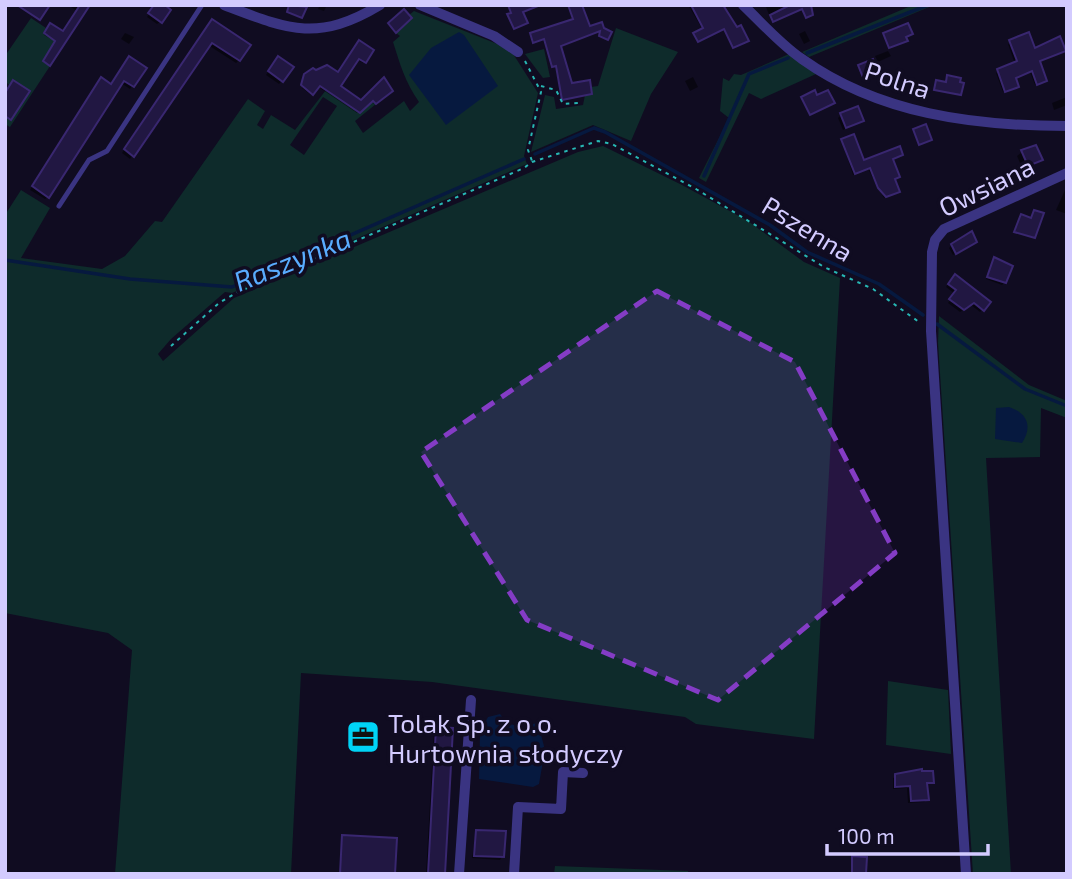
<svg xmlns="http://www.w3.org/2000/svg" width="1072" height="879" font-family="'Exo 2',sans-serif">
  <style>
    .green { fill: #0e2b2b; fill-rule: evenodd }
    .water { fill: #06193f }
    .shadow { fill: #0007 }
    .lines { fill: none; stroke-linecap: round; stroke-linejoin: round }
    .stream { stroke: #06193f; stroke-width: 3.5 }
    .building { fill: #211742; stroke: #392770; stroke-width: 2 }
    .path { stroke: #27b7b4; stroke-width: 2; stroke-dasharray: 3.5 5; stroke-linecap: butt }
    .service { stroke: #3a3482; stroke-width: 5 }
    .minor { stroke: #3a3482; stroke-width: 10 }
    .marked { fill: #843cc5; fill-opacity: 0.2; stroke: #843cc5; stroke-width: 5; stroke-dasharray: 14 9; stroke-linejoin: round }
    .labels { text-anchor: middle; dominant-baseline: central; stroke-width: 7; stroke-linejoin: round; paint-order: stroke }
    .street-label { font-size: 26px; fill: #d3cbff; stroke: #100c21 }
    .poi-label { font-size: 26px; fill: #d3cbff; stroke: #100c21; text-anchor: start }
    .water-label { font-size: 28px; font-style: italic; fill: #59acff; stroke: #100c21 }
  </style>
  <rect width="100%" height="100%" fill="#100c21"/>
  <g class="green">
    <polygon points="913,5 934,5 809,57 802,52"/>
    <path d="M 414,11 L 510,49 L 538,93 L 524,156 L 527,164 L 232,293 L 225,292 L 171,339 L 158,354 L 163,361 L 234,298 L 578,152 L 603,146 L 682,185 L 748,221 L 804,262 L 840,278 L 814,739 L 696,724 L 685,717 L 432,682 L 301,673 L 291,874 L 115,874 L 132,650 L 108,633 L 5,613 L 5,215 L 21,190 L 50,208 L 21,258 L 102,269 L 125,256 L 155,221 L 162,222 L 248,99 L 265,111 L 257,125 L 263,129 L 271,115 L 295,130 L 326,90 L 359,113 L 373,101 L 376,104 L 355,121 L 363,133 L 404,101 L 410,111 L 419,102 C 405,82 400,64 393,42 L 400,36 L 396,33 L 412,18 L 409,15 ZM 323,97 L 337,106 L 304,155 L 290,145 Z"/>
    <polygon points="31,18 46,28 43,33 55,41 43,60 50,66 10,127 5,124 5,91 9,85 5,81 5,56"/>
    <polygon points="616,28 678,52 651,94 631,141 593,125 531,152 545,95 554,97 556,109 583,105 585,95 592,94 591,87 598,86"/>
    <polygon points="544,49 550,77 543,78 525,54"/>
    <polygon points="789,54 816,74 761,99 749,93 706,182 699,178 729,118 720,111 723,78 729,81 734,74 741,75"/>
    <polygon points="939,316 1029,385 1067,401 1067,418 1041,408 1040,457 986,458 1011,874 973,874 938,343"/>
    <polygon points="888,681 948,690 951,754 886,745"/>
    <polygon points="555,866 688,871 688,874 554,874"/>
  </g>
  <g class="water">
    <polygon points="459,32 464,35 498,86 446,125 409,75 431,48"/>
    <path d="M 1009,407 C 1027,413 1033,426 1022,443 L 995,439 L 996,408 Z"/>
    <path d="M 500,714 C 512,730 520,726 538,723 L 545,750 L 539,784 L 533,787 L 479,779 L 480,732 L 488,717 Z"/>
  </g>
  <g class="shadow">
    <polygon points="15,5 48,5 38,20"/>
    <polygon points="68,5 87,5 48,65 43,62 56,42 44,35 50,26 63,34 77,11"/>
    <polygon points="155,5 160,22 157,24 147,17"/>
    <polygon points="320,5 327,5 324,11 318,9"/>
    <polygon points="567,5 580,5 589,29 601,24 606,39 599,37 601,31 559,46 571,85 590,94 562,100 555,66 551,67 543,39 532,43 530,36 573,21"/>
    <polygon points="688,5 709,5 746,42 732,48 723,29 697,42 693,35 703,30"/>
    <polygon points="769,5 807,5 810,16 805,18 801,9 772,22 766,7"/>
    <polygon points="209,25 239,60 236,63 208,45 130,159 122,153"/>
    <polygon points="805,31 810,41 804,44 799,34"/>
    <polygon points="125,33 134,37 129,44 121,39"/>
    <polygon points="1028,34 1043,82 1035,85 1030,72 1014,78 1015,88 1003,92 996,73 1015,64 1008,44"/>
    <polygon points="359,42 372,50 363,63 356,59 339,87 361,102 391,90 374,104 371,101 357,113 317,86 311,95 302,88 306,75 338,74"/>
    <polygon points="888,51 891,56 878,62 875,56"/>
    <polygon points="275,61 282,81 279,84 266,75"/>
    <polygon points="144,68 130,89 121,83 48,197 45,199 30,190 99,82 110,85"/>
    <polygon points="693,77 698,87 690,91 685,81"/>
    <polygon points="1067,97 1067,105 1054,110 1052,103"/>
    <polygon points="841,115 862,120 843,130 838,118"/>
    <polygon points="842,141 863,162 891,160 897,193 884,198 868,169 853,175"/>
    <polygon points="1022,152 1041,160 1023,170 1017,156"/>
    <polygon points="1065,190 1067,191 1067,214 1056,210"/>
    <polygon points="972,244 953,255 949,248 952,245"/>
    <polygon points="995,259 1005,282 1002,285 986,279"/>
    <polygon points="952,279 983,309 980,312 971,305 960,312 948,303 955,294 946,287"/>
    <polygon points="437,728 443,874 426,874 434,731"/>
    <polygon points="908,771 932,772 932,782 926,785 927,799 924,802 908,803 907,788 893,789 893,778"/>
    <polygon points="476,832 502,857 500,860 472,858"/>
  </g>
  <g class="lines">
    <g class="stream">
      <polyline points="807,53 928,5"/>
      <polyline points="535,154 594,128 605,132 770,225 807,252 879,284 923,315"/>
      <polyline points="704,176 749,74 788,58"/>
      <polyline points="5,260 130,279 232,287 524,159"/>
      <polyline points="937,324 1025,389 1067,406"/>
    </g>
  </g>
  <g class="building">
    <polygon points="17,5 50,5 40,20"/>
    <polygon points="80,5 90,5 50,66 43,61 55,41 44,33 50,23 63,31"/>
    <polygon points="154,5 165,5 171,10 162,23 148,13"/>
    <polygon points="289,5 307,7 302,18 287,12"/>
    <polygon points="508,5 538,5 538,6 523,12 528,23 514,29 507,14 511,13"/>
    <polygon points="568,5 582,5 590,26 602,22 604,28 612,32 608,40 599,36 600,31 561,46 572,83 590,80 592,94 562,100 556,66 552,67 544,39 533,43 530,33 573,19"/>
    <polygon points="691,5 723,5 737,27 741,25 749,41 733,48 724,29 698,42 693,33 703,28"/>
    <polygon points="790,5 811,5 813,15 806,18 802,9 773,22 770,15"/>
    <polygon points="404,9 412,18 396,33 388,23"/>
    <polygon points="212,19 251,45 240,61 212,43 134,157 124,149"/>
    <polygon points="908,23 913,34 906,37 908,41 889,48 883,33"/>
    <polygon points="1029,32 1035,48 1060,36 1066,51 1040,61 1047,81 1037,85 1032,71 1016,78 1019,87 1005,92 997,69 1017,61 1009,40"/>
    <polygon points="359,40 374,50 366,63 359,59 341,86 361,100 384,77 393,91 376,104 373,101 360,113 320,86 313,95 301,85 304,74 313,68 316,70 327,65 338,72"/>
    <polygon points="129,56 147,68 134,87 124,81 49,198 32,186 101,77 111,84"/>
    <polygon points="278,56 294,67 283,82 268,71"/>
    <polygon points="873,59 879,74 864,80 858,65"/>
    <polygon points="947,75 961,78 960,82 964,83 961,95 934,90 936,80 946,82"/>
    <polygon points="13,80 30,91 11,120 5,116 5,93"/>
    <polygon points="815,90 817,95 828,90 835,103 810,115 801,97"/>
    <polygon points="858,106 864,121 846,128 840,113"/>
    <polygon points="926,124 932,140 919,145 913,129"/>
    <polygon points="854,134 864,160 900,146 903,155 893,159 900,177 895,179 900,192 886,197 878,188 870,168 855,174 841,139"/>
    <polygon points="1036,145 1043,160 1028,166 1021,150"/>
    <polygon points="1034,210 1044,213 1035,238 1014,232 1021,214 1031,218"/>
    <polygon points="972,231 977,242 956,254 951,244"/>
    <polygon points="994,257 1013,266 1006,283 987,277"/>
    <polygon points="955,274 991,302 984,311 974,303 964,310 949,299 956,290 948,284"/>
    <polygon points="436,727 453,728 449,802 445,874 428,874"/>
    <polygon points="922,769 922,771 933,771 934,783 927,783 929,800 911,801 910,786 895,787 895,774"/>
    <polygon points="476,830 506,831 504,857 474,856"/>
    <polygon points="342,835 397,838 395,874 340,874"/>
    <polygon points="852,856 867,857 866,874 852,874"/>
  </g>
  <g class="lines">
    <g class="path">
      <polyline points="525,61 541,92 528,150 532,161"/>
      <polyline points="541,86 556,90 563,104 579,103"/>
      <polyline points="171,346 219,303 236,293 524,168 532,162 598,141 612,144 696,189 824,267 873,289 919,322"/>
    </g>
    <polyline class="service" points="59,206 89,160 107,151 202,5"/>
    <g class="minor">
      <path d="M 224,5 C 287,29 317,43 380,5"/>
      <polyline points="420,5 494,36 518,52"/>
      <path d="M 743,5 C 762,23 780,44 802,59 C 879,114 974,126 1067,126"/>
      <polyline points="459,874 471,700"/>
      <polyline points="514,874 518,807 561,809 563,772 583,773"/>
      <polyline points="966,874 931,331 932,252 935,240 944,229 1067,173"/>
    </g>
  </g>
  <path class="marked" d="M 657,291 L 795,362 L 895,553 L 718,700 L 527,620 L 421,452 Z"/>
  <defs>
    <symbol id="office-square" viewBox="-11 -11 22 22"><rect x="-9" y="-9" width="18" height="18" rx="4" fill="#00d4f6" stroke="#100c21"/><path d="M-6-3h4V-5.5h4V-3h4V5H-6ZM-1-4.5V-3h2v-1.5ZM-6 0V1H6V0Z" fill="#111"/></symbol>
  </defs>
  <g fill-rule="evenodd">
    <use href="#office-square" x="344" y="718" width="38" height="38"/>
  </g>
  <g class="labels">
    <g class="street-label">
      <text transform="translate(898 79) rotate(18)">Polna</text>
      <text transform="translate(986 186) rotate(-26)">Owsiana</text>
      <text transform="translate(808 228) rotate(31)">Pszenna</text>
    </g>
    <g class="poi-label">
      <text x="388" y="722">Tolak Sp. z o.o.<tspan x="388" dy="30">Hurtownia słodyczy</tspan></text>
    </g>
    <g class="water-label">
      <text transform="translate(292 259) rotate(-22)">Raszynka</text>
    </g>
  </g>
  <rect width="1072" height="879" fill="none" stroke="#d3cbff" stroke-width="14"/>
  <path d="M827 844v10h161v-10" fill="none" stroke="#d3cbff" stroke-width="3.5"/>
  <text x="838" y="844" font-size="21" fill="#d3cbff" stroke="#100c21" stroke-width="5" paint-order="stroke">100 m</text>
</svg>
